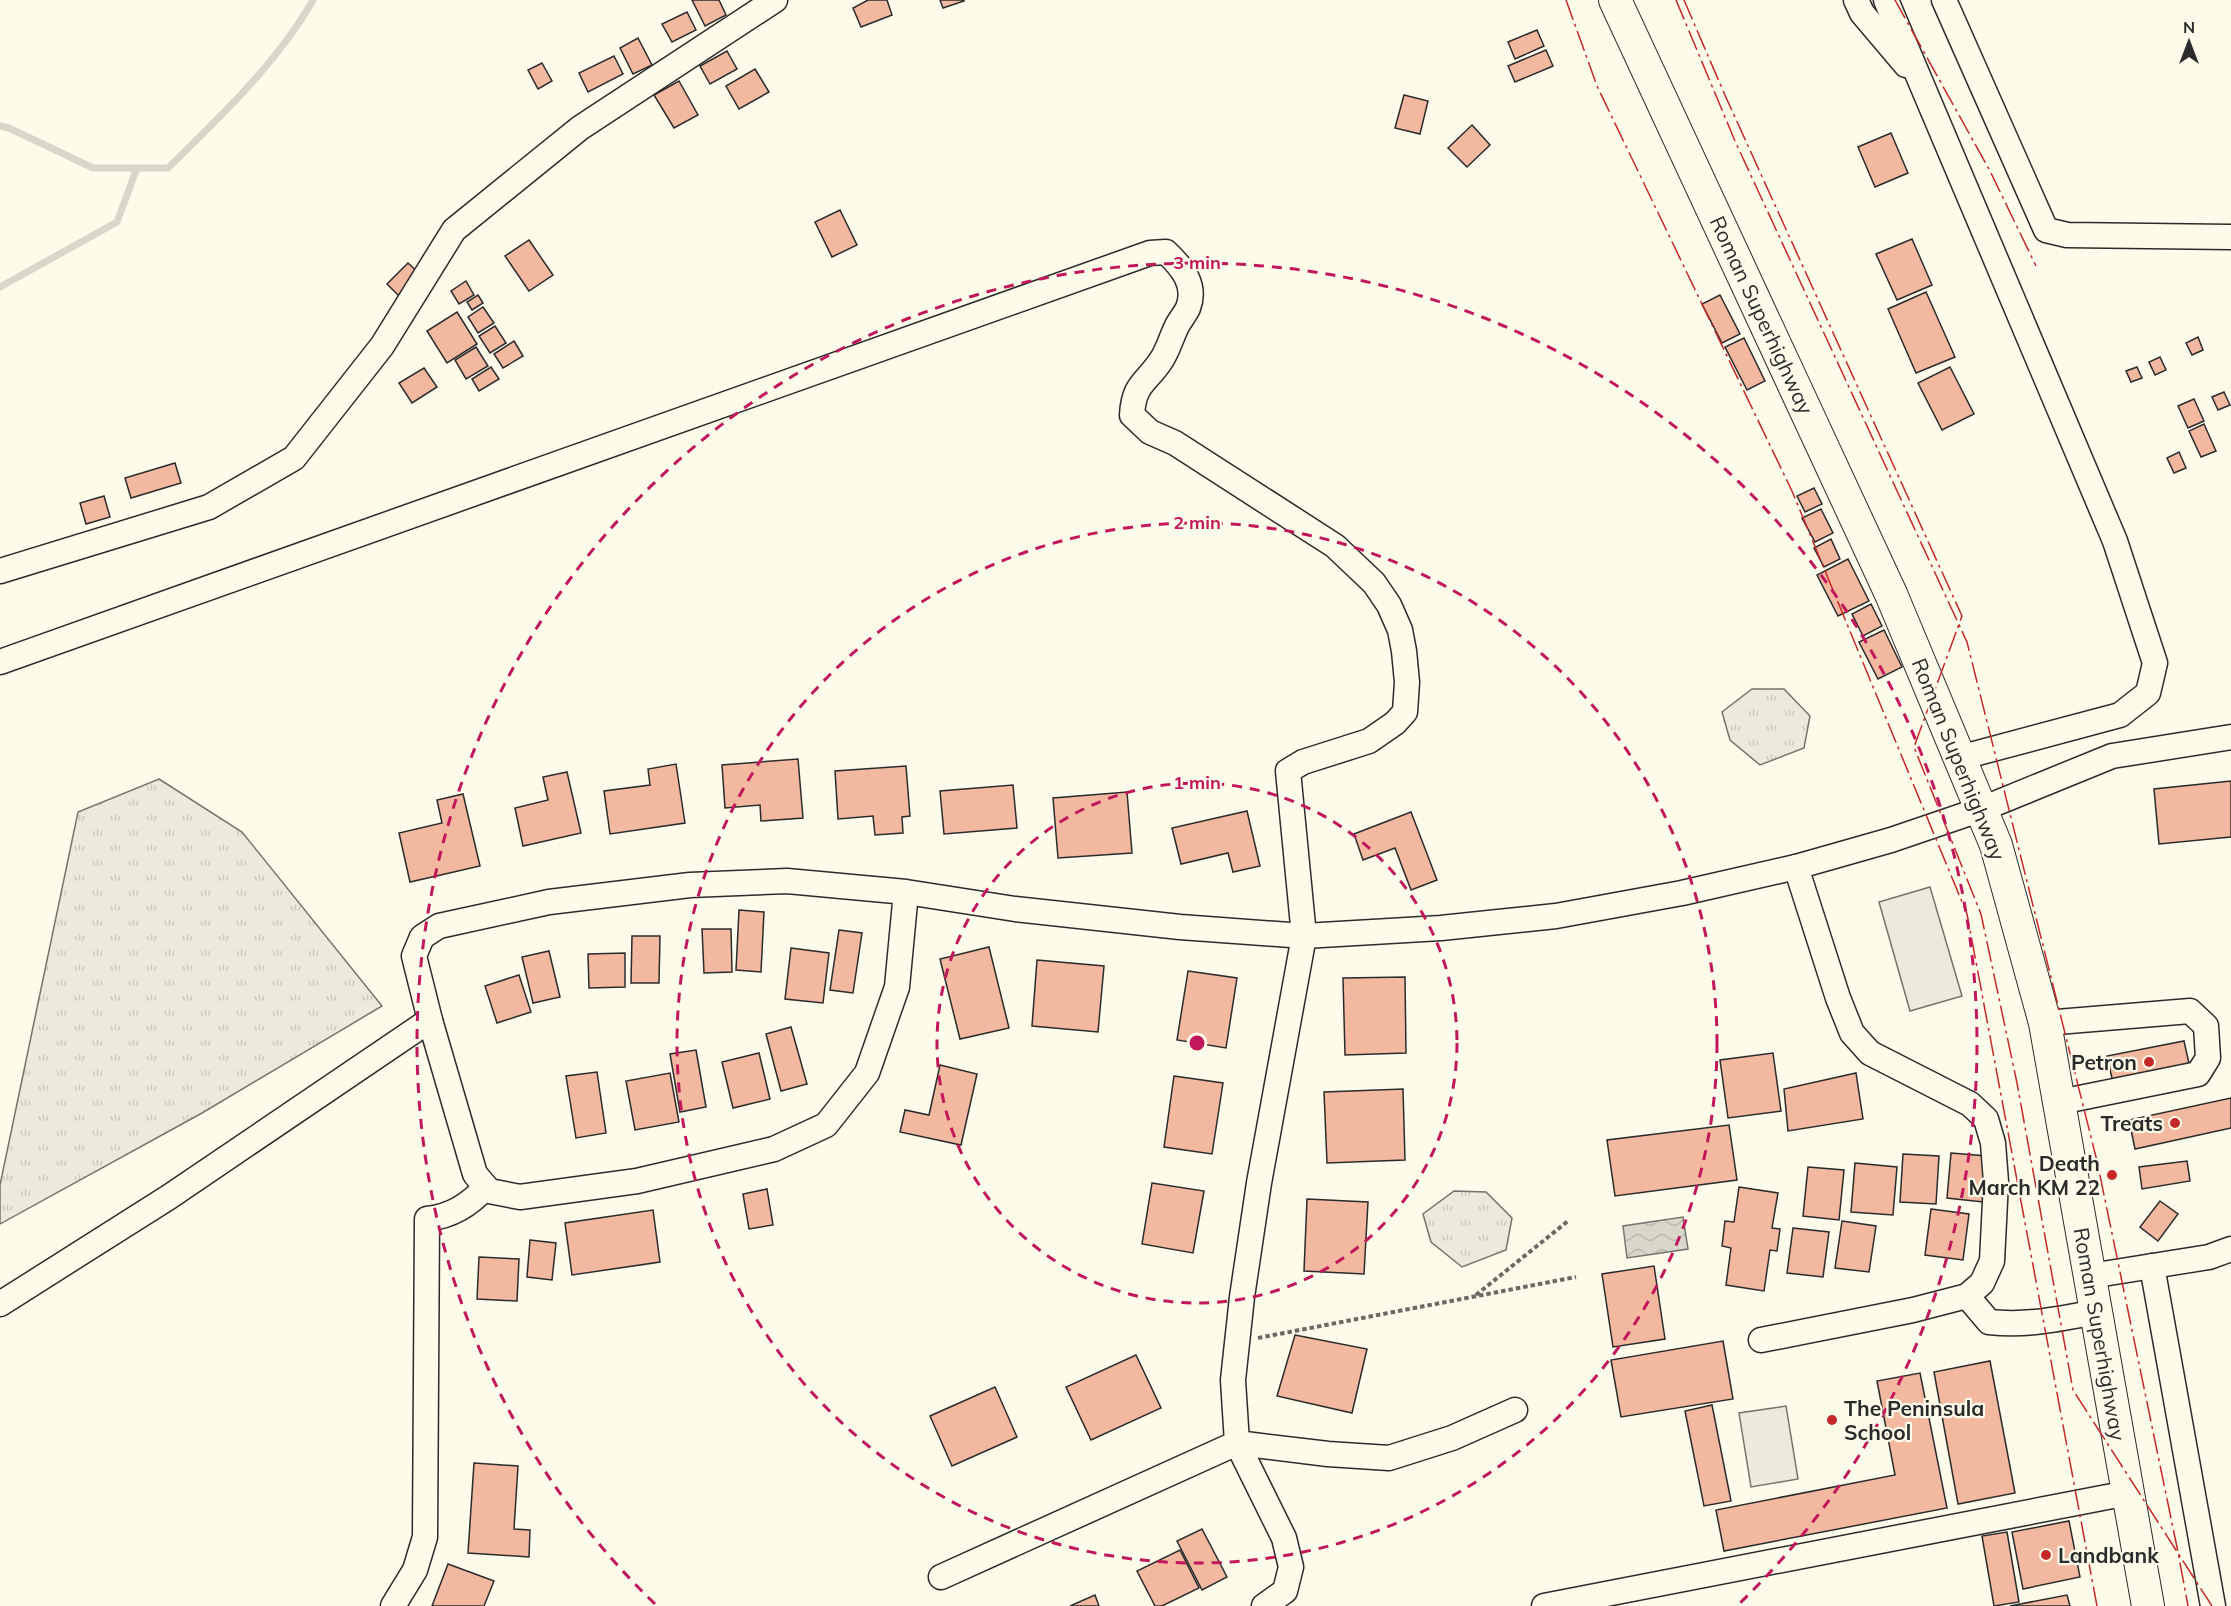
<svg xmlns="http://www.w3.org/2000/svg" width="2231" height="1606" font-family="Mulish,sans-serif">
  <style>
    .grass { fill: url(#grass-tufts); stroke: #74746e; stroke-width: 1.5 }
    .park { fill: #ecebdb; stroke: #74746e; stroke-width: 1.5 }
    .water { fill: url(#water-waves); stroke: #74746e; stroke-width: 1.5 }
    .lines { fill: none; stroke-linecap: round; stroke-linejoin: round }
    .stream { stroke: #d8d7c9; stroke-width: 7 }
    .building { fill: #f2b8a0; stroke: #2b2b2b; stroke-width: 1.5 }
    .minor-casing { stroke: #2b2b2b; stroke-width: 27 }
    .major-casing { stroke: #2b2b2b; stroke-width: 34 }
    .path { stroke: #6a6964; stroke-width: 4; stroke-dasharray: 4.5 3; stroke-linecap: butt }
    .minor { stroke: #fdfbea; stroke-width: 24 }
    .major { stroke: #fdfbea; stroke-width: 32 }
    .power { stroke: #c62828; stroke-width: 1.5; stroke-dasharray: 21 4.5 3 4.5; stroke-linecap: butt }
    .ring { fill: none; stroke: #c2185b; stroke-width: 3; stroke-dasharray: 10 8 }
    .poi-dot { fill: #c62828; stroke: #fdfbea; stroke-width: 2 }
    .labels { text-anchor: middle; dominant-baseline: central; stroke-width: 4.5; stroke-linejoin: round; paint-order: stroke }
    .street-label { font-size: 21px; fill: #2b2b2b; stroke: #fdfbea }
    .poi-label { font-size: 21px; font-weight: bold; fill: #2b2b2b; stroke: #fdfbea; text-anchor: end }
    .centre { fill: #c2185b; stroke: #fdfbea; stroke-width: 3 }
    .ring-label { font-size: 18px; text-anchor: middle; font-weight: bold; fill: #c2185b; stroke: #fdfbea; stroke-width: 4.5; stroke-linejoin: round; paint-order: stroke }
  </style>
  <defs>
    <pattern id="grass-tufts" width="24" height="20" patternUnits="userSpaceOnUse" patternTransform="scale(1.5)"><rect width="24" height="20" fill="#ecebdb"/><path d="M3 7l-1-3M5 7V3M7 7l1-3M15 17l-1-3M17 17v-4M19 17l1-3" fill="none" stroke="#cbcabc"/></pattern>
    <pattern id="water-waves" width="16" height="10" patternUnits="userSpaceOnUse" patternTransform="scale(1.5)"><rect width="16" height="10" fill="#d8d7c9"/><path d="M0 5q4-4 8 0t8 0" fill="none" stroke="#bab9ad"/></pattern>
  </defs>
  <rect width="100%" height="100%" fill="#fdfbea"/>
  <g class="grass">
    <polygon points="1752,689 1784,689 1810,716 1804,748 1760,765 1730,740 1722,712"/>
    <polygon points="159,779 242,832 382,1006 202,1113 0,1224 0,1185 78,812"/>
    <polygon points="1454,1191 1486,1192 1512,1218 1506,1250 1462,1267 1431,1242 1423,1214"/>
  </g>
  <g class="park">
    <polygon points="1930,887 1962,996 1910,1011 1879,902"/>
    <polygon points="1786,1406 1798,1479 1751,1487 1739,1413"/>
  </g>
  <polygon class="water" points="1683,1217 1688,1249 1627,1258 1623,1226"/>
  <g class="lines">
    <g class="stream">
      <path d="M 0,126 L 9,128 L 93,168 L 168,168 C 219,118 278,62 313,0"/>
      <polyline points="0,287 117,222 137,168"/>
    </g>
  </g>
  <g class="building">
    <polygon points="692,0 719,0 726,15 705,26"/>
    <polygon points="868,0 887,0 892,15 861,27 853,8"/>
    <polygon points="940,0 964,0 964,1 943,8"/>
    <polygon points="687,12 696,30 672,42 662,24"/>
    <polygon points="1537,30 1544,46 1515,59 1508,42"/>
    <polygon points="638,38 652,65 633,74 620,48"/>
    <polygon points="1546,50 1553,66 1515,82 1508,66"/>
    <polygon points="727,51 737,69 710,84 700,66"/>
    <polygon points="614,56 623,74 588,92 579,73"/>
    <polygon points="542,63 552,81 538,89 528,70"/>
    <polygon points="755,69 769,92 739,109 726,86"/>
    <polygon points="679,81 698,115 674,128 654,95"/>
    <polygon points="1404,95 1428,101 1420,134 1395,128"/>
    <polygon points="1472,125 1490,145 1467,167 1448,148"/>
    <polygon points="1891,133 1908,173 1875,187 1858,147"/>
    <polygon points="840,210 857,245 832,257 815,222"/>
    <polygon points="1912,239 1932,285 1897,300 1876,254"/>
    <polygon points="529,240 553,275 529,291 505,256"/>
    <polygon points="408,263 422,276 401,298 387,284"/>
    <polygon points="466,281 474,295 459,304 451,291"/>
    <polygon points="1926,292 1955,357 1916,373 1888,309"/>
    <polygon points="478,295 483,303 472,310 467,302"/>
    <polygon points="1720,295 1740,334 1722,343 1702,304"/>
    <polygon points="483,307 494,323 478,333 468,317"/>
    <polygon points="457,312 477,344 447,363 427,331"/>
    <polygon points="495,326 506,343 490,353 479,336"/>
    <polygon points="2198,337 2203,350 2192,355 2186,343"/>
    <polygon points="1744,338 1765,381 1747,390 1725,347"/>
    <polygon points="514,341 523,356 503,368 494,354"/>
    <polygon points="476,347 488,366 466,379 455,360"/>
    <polygon points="2160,357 2166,370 2155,375 2149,362"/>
    <polygon points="491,367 499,379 479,391 472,379"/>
    <polygon points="1950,367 1974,414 1942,430 1918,383"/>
    <polygon points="2137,367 2142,378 2131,382 2126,371"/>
    <polygon points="424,368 437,387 412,403 399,383"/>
    <polygon points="2224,392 2230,405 2218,410 2212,397"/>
    <polygon points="2194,399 2204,421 2188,428 2178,406"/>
    <polygon points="2204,424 2216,451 2201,457 2189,431"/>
    <polygon points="2179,452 2186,468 2174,473 2167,458"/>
    <polygon points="175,463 181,483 131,498 125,478"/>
    <polygon points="1814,488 1822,504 1805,512 1797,496"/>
    <polygon points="104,496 110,517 86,524 80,503"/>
    <polygon points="1821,509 1833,533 1815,542 1802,518"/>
    <polygon points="1831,539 1840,559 1824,567 1814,548"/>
    <polygon points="1848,559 1869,601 1838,616 1817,575"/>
    <polygon points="1871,604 1882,626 1863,636 1852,614"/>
    <polygon points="1884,630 1902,667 1878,679 1859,642"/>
    <polygon points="798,759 803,818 761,821 760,805 725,808 722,765"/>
    <polygon points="676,764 685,823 610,834 604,791 650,785 648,769"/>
    <polygon points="906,766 910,816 902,817 903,833 875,835 873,816 838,819 835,771"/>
    <polygon points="567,772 581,833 523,846 515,808 548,800 543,777"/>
    <polygon points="2231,781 2231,837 2159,844 2154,789"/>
    <polygon points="1013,785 1017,828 944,834 940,791"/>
    <polygon points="1127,792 1132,853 1058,858 1053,798"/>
    <polygon points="463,794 480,866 410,882 399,833 442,823 437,800"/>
    <polygon points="1247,811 1260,866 1233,872 1228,853 1181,864 1172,828"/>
    <polygon points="1411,812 1437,880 1411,890 1395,848 1363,860 1354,834"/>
    <polygon points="739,910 764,912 761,972 736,970"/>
    <polygon points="702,929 731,929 732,972 704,973"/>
    <polygon points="839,930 862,933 853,993 830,990"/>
    <polygon points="632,936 660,936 659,983 631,983"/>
    <polygon points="989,947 1009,1028 960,1039 940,959"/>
    <polygon points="791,948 829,953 823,1003 785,999"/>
    <polygon points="549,951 560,997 533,1003 522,957"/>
    <polygon points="625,953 625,987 589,988 588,954"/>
    <polygon points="1037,960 1104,966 1098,1032 1032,1026"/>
    <polygon points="1188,971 1237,978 1226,1048 1177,1040"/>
    <polygon points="519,975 531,1012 497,1023 485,986"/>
    <polygon points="1405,977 1406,1053 1345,1055 1343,978"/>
    <polygon points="791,1027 807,1084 781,1091 766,1034"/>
    <polygon points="2184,1041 2190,1068 2113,1083 2107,1056"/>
    <polygon points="696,1050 706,1107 680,1112 670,1054"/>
    <polygon points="759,1053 770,1099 733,1108 722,1062"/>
    <polygon points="1773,1053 1781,1111 1728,1118 1720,1060"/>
    <polygon points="940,1065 977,1074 961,1145 900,1132 905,1110 929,1115"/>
    <polygon points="597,1072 606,1133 576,1138 566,1076"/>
    <polygon points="670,1073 679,1122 635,1130 626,1081"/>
    <polygon points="1856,1073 1863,1119 1788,1131 1784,1089"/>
    <polygon points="1174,1076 1223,1083 1212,1154 1164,1147"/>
    <polygon points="1403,1089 1405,1160 1327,1163 1324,1092"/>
    <polygon points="2231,1098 2231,1128 2135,1149 2129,1120"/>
    <polygon points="1729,1125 1737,1180 1615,1196 1607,1140"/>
    <polygon points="1951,1153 1987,1156 1983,1202 1947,1198"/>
    <polygon points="1903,1154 1939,1156 1936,1204 1900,1202"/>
    <polygon points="2187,1161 2190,1181 2142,1189 2139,1167"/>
    <polygon points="1855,1163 1897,1167 1893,1215 1851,1212"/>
    <polygon points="1808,1167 1844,1170 1839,1220 1803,1216"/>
    <polygon points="1152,1183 1204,1191 1193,1253 1142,1244"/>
    <polygon points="1739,1187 1778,1193 1772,1228 1780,1229 1777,1251 1770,1250 1764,1291 1726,1285 1731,1248 1722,1246 1725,1221 1734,1222"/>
    <polygon points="767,1189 773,1225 749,1229 743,1194"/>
    <polygon points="1307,1199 1368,1202 1364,1274 1304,1271"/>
    <polygon points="2160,1201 2178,1214 2158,1241 2140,1227"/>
    <polygon points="1931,1209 1969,1214 1963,1260 1925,1255"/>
    <polygon points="653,1210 660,1262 572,1275 565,1223"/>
    <polygon points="1842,1221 1876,1226 1869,1272 1835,1268"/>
    <polygon points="1793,1228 1829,1232 1823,1277 1787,1273"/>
    <polygon points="530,1240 556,1243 552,1280 527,1277"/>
    <polygon points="479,1257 519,1259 517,1301 477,1299"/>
    <polygon points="1654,1266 1665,1339 1613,1347 1602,1274"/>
    <polygon points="1295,1335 1367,1349 1352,1413 1277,1396"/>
    <polygon points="1723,1341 1733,1399 1621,1417 1611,1360"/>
    <polygon points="1136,1355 1161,1408 1091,1440 1066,1387"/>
    <polygon points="1990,1361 2015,1493 1958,1504 1934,1372"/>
    <polygon points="1920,1373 1947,1508 1724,1551 1716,1510 1895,1475 1877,1381"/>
    <polygon points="995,1387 1017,1437 952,1466 930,1416"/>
    <polygon points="1712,1405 1731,1501 1704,1506 1685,1411"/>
    <polygon points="474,1463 518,1466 514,1529 530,1530 529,1557 468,1553"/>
    <polygon points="2069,1521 2080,1577 2023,1589 2012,1532"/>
    <polygon points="1202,1529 1227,1577 1202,1590 1177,1541"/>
    <polygon points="2007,1532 2019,1602 1994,1606 1982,1536"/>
    <polygon points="1180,1550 1199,1588 1162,1606 1155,1606 1137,1571"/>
    <polygon points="448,1564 494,1581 484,1606 432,1606"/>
    <polygon points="1095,1595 1099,1606 1070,1606"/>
    <polygon points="2067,1595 2070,1606 2010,1606"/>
  </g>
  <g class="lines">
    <defs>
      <g id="minor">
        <polyline points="1856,0 1862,13 1906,65"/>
        <polyline points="1886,0 2115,541 2155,663 2148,693 2120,715 1959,758"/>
        <polyline points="1944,0 2046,230 2067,235 2231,237"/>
        <polyline points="0,571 209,507 294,458 382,346 454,230 580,128 775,0"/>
        <path d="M 0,662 L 1150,253 L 1166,252 C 1182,267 1197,285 1188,308 C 1185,314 1181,319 1178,324 C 1172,335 1169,348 1162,359 C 1147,383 1134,382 1132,415 L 1150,432 L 1175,443 L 1335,546 L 1374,583 L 1389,605 L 1400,630 L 1404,651 L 1407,682 L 1405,712 L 1395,723 L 1369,741 L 1303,762 L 1288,771 L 1304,936 L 1259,1183 L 1242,1297 L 1233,1380 L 1237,1443 L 1284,1538 L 1291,1567 L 1285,1591 L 1264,1606"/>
        <polyline points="906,892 897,987 867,1073 826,1125 774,1149 637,1181 520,1197 489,1191 475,1174 430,1020 414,956 422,937 439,926 549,902 690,885 787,881 906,892 1015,909 1180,927 1304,936 1441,928 1556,916 1682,893 1796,867 1891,840 1982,809 2112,756 2231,737"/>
        <polyline points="2045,1023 2190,1011 2206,1026 2208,1058 2198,1074 2060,1102"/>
        <polyline points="2152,1266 2213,1606"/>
        <polyline points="2090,1276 2209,1257 2231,1249"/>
        <path d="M 1967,1296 L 1989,1322 C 2028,1326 2059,1319 2096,1312"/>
        <polyline points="0,1304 169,1197 430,1020"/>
        <polyline points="1761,1340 1913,1310 1967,1296 1982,1283 1992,1261 1996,1182 1993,1143 1986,1119 1970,1104 1870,1053 1852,1033 1838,998 1796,867"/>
        <polyline points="941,1577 1237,1443 1328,1454 1389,1458 1452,1438 1515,1410"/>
        <path d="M 393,1606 L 415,1570 L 425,1537 L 427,1219 C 452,1216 469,1205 486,1187"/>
        <polyline points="1544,1606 2128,1493"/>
      </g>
      <polyline id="major" points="1615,0 1891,594 1996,845 2045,1023 2148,1606"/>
    </defs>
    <use href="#minor" class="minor-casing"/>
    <use href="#major" class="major-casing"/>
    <g class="path">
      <polyline points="1476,1295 1568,1221"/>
      <polyline points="1258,1338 1576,1277"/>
    </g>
    <use href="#minor" class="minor"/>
    <use href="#major" class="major"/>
    <g class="power">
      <polyline points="1566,0 1597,86 1792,491 1967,914 2097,1606"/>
      <polyline points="1676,0 1735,141 1967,642 2097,1161 2178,1552 2188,1606"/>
      <polyline points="1684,0 1724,93 1962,616 1914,747 1981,914 2017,1083 2073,1390 2212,1606"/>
      <polyline points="1895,0 1990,171 2036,266"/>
    </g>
  </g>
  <g class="ring">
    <circle cx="1197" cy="1043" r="260"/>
    <circle cx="1197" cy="1043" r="520"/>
    <path d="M655 1604A780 780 0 1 1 1739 1604"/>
  </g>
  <g class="poi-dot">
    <circle cx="2149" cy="1062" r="6"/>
    <circle cx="2175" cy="1123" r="6"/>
    <circle cx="2112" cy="1175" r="6"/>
    <circle cx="1832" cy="1420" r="6"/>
    <circle cx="2046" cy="1555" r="6"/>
  </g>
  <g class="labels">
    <g class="street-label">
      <text transform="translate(1762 315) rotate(65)">Roman Superhighway</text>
      <text transform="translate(1959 759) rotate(68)">Roman Superhighway</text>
      <text transform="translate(2100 1334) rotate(80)">Roman Superhighway</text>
    </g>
    <g class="poi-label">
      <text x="2137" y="1062">Petron</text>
      <text x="2163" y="1123">Treats</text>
      <text x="2100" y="1163">Death<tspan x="2100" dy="24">March KM 22</tspan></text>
      <text x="1844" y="1408" text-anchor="start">The Peninsula<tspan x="1844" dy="24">School</tspan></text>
      <text x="2058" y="1555" text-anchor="start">Landbank</text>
    </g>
  </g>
  <circle cx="1197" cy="1043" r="9" class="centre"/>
  <g class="ring-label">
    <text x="1197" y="269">3 min</text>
    <text x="1197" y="529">2 min</text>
    <text x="1197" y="789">1 min</text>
  </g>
  <g transform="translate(2189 42)" stroke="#fdfbea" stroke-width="4.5" paint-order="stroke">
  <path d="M0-4.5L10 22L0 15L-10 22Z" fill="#2b2b2b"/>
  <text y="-9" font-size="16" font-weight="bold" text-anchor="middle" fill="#2b2b2b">N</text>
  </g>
</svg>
